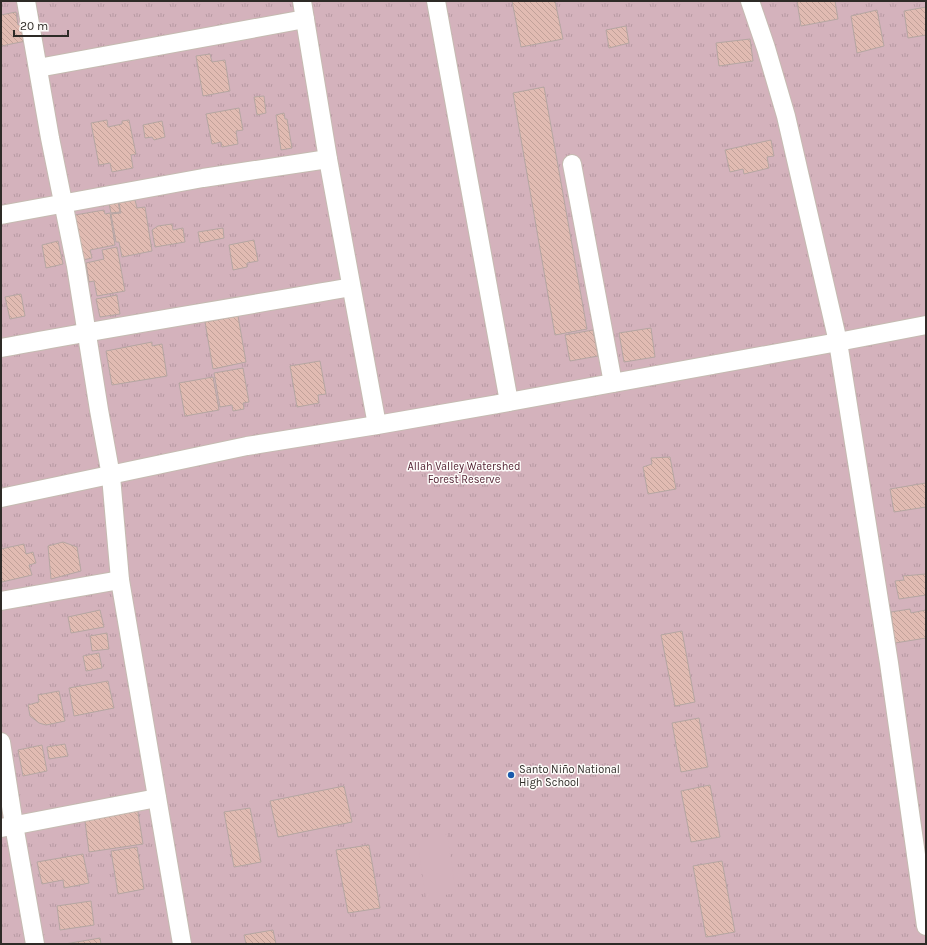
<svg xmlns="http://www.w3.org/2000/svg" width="927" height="945" font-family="Karla,sans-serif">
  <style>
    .park { fill: url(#park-tufts) }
    .garden { fill: #d4b2bc }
    .building { fill: url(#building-back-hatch); stroke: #b5a6a2 }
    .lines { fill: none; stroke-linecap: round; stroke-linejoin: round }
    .street-casing { stroke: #c5bbb1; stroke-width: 20 }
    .street { stroke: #fff; stroke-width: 18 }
    .poi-dot { fill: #1a5aab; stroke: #fdfbf9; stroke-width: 1.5 }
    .labels { text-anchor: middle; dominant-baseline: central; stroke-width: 3; stroke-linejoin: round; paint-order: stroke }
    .park-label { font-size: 11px; fill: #542334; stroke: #fdfbf9 }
    .poi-label { font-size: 11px; fill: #2e2b27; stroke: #fdfbf9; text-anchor: start }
  </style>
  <defs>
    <pattern id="park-tufts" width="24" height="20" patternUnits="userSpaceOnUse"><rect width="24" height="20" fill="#d4b2bc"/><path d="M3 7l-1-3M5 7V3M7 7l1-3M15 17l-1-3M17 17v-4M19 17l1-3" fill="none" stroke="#b699a2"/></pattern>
    <pattern id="building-back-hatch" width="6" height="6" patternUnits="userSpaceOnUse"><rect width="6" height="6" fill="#e1bbb2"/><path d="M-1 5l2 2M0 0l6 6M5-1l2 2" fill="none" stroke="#c1a199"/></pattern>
  </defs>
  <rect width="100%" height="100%" fill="#f7ede2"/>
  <rect class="park" x="1" y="1" width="925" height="943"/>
  <polygon class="garden" points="447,834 456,893 426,898 417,839"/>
  <g class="building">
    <polygon points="512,1 555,1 563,39 521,47"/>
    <polygon points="797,1 835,1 838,19 801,26"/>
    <polygon points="926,7 926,35 908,38 904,11"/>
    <polygon points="877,10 884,46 857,53 851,16"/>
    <polygon points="16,12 18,25 23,24 26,41 1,46 1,15"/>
    <polygon points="626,26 629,43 609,48 606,30"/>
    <polygon points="750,39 753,61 719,66 716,43"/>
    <polygon points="210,54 212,62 225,60 230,91 203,96 196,56"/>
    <polygon points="544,87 587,329 555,335 513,93"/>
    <polygon points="264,96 266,113 257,115 254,97"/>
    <polygon points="239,108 243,130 236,131 238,144 222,147 221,142 212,144 206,114"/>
    <polygon points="284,113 285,119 287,119 292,148 281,150 276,115"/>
    <polygon points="107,120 108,127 122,124 122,121 129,120 136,154 131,155 133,168 112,172 110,163 99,165 91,123"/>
    <polygon points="162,121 165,137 154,140 152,137 145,138 143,125"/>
    <polygon points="771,140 774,156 767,157 769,168 744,174 743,169 730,172 725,150"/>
    <polygon points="117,196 120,212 111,213 108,198"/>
    <polygon points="135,200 137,208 145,207 152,251 122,257 119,242 116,242 111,214 121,213 119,203"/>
    <polygon points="104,210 105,214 110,213 115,245 90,250 92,258 83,260 75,215"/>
    <polygon points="172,224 173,230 183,228 185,242 155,247 152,230 158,226"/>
    <polygon points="223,228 224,238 200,243 198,232"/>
    <polygon points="254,240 258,261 247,263 247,267 233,270 229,245"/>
    <polygon points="58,241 63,264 46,268 42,245"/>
    <polygon points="117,247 125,291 97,296 94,281 89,282 86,263 104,259 102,250"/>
    <polygon points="21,294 25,316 10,319 5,297"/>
    <polygon points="117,295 120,314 100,317 96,299"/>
    <polygon points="238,316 246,362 213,369 205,322"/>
    <polygon points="651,328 655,357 624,362 619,333"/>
    <polygon points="593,330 598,356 570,361 565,335"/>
    <polygon points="152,342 152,346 162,344 167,376 112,385 106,351"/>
    <polygon points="320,361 326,394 318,395 319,403 297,407 290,366"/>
    <polygon points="243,368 249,402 243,403 244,409 233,411 232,405 220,407 214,373"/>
    <polygon points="213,377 219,410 185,416 179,383"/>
    <polygon points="670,457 676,489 648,494 643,467 652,464 651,458"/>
    <polygon points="926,483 926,507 894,512 890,489"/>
    <polygon points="63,542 77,547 81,571 51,579 48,546"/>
    <polygon points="24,544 26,554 33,552 36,563 29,565 32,575 2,582 1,576 1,549"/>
    <polygon points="926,574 926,595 899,599 895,581 904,580 903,576"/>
    <polygon points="910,609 911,613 926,610 926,638 895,643 891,612"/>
    <polygon points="100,610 104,627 71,633 68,617"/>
    <polygon points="682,631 695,702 675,706 661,635"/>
    <polygon points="107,633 109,649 92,651 90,636"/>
    <polygon points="99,653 102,668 86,671 83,656"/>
    <polygon points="108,681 114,708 74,716 69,688"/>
    <polygon points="59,691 65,721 46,725 39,723 30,716 28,705 39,702 38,695"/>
    <polygon points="699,718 708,767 681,772 672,723"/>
    <polygon points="65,744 68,756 49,759 47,747"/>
    <polygon points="42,745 47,771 23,776 18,750"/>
    <polygon points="710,785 720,837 691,842 681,791"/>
    <polygon points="344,786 352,822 278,837 270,801"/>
    <polygon points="137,806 143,844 89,852 84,814"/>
    <polygon points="250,808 261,862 234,867 224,812"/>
    <polygon points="369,845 380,908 348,913 336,850"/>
    <polygon points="137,847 144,889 118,894 111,851"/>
    <polygon points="83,854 89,883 64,888 63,880 42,884 37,862"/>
    <polygon points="722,861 735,932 706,937 693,866"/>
    <polygon points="91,901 94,925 60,930 57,906"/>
    <polygon points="273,930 276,944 246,944 244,935"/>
    <polygon points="100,938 101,944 65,944"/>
  </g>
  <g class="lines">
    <defs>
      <g id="street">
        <polyline points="26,1 50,138 76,266 99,410 111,476 120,580 182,944"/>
        <polyline points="302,1 328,159 377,425"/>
        <polyline points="436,1 509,402"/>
        <polyline points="750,1 766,48 786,116 838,342 889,663 926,926"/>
        <polyline points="38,68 305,19"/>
        <polyline points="572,164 613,383"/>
        <polyline points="1,215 203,178 328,159"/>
        <path d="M 1,348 C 117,326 234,308 351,287"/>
        <polyline points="1,498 247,446 377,425 509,402 838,342 926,325"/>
        <polyline points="1,601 120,580"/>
        <polyline points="1,742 14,825 35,944"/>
        <polyline points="1,828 157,798"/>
      </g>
    </defs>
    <use href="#street" class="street-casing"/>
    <use href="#street" class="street"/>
  </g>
  <circle class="poi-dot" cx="511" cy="775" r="4"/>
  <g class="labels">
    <g class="park-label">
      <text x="464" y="466">Allah Valley Watershed<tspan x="464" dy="13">Forest Reserve</tspan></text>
    </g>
    <g class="poi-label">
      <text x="519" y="769">Santo Niño National<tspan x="519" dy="13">High School</tspan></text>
    </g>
  </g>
  <rect width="927" height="945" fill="none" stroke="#2e2b27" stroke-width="4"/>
  <path d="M14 30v6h54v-6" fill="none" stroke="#2e2b27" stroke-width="2"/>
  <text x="20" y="30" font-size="12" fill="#2e2b27" stroke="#fdfbf9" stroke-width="3" paint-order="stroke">20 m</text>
</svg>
